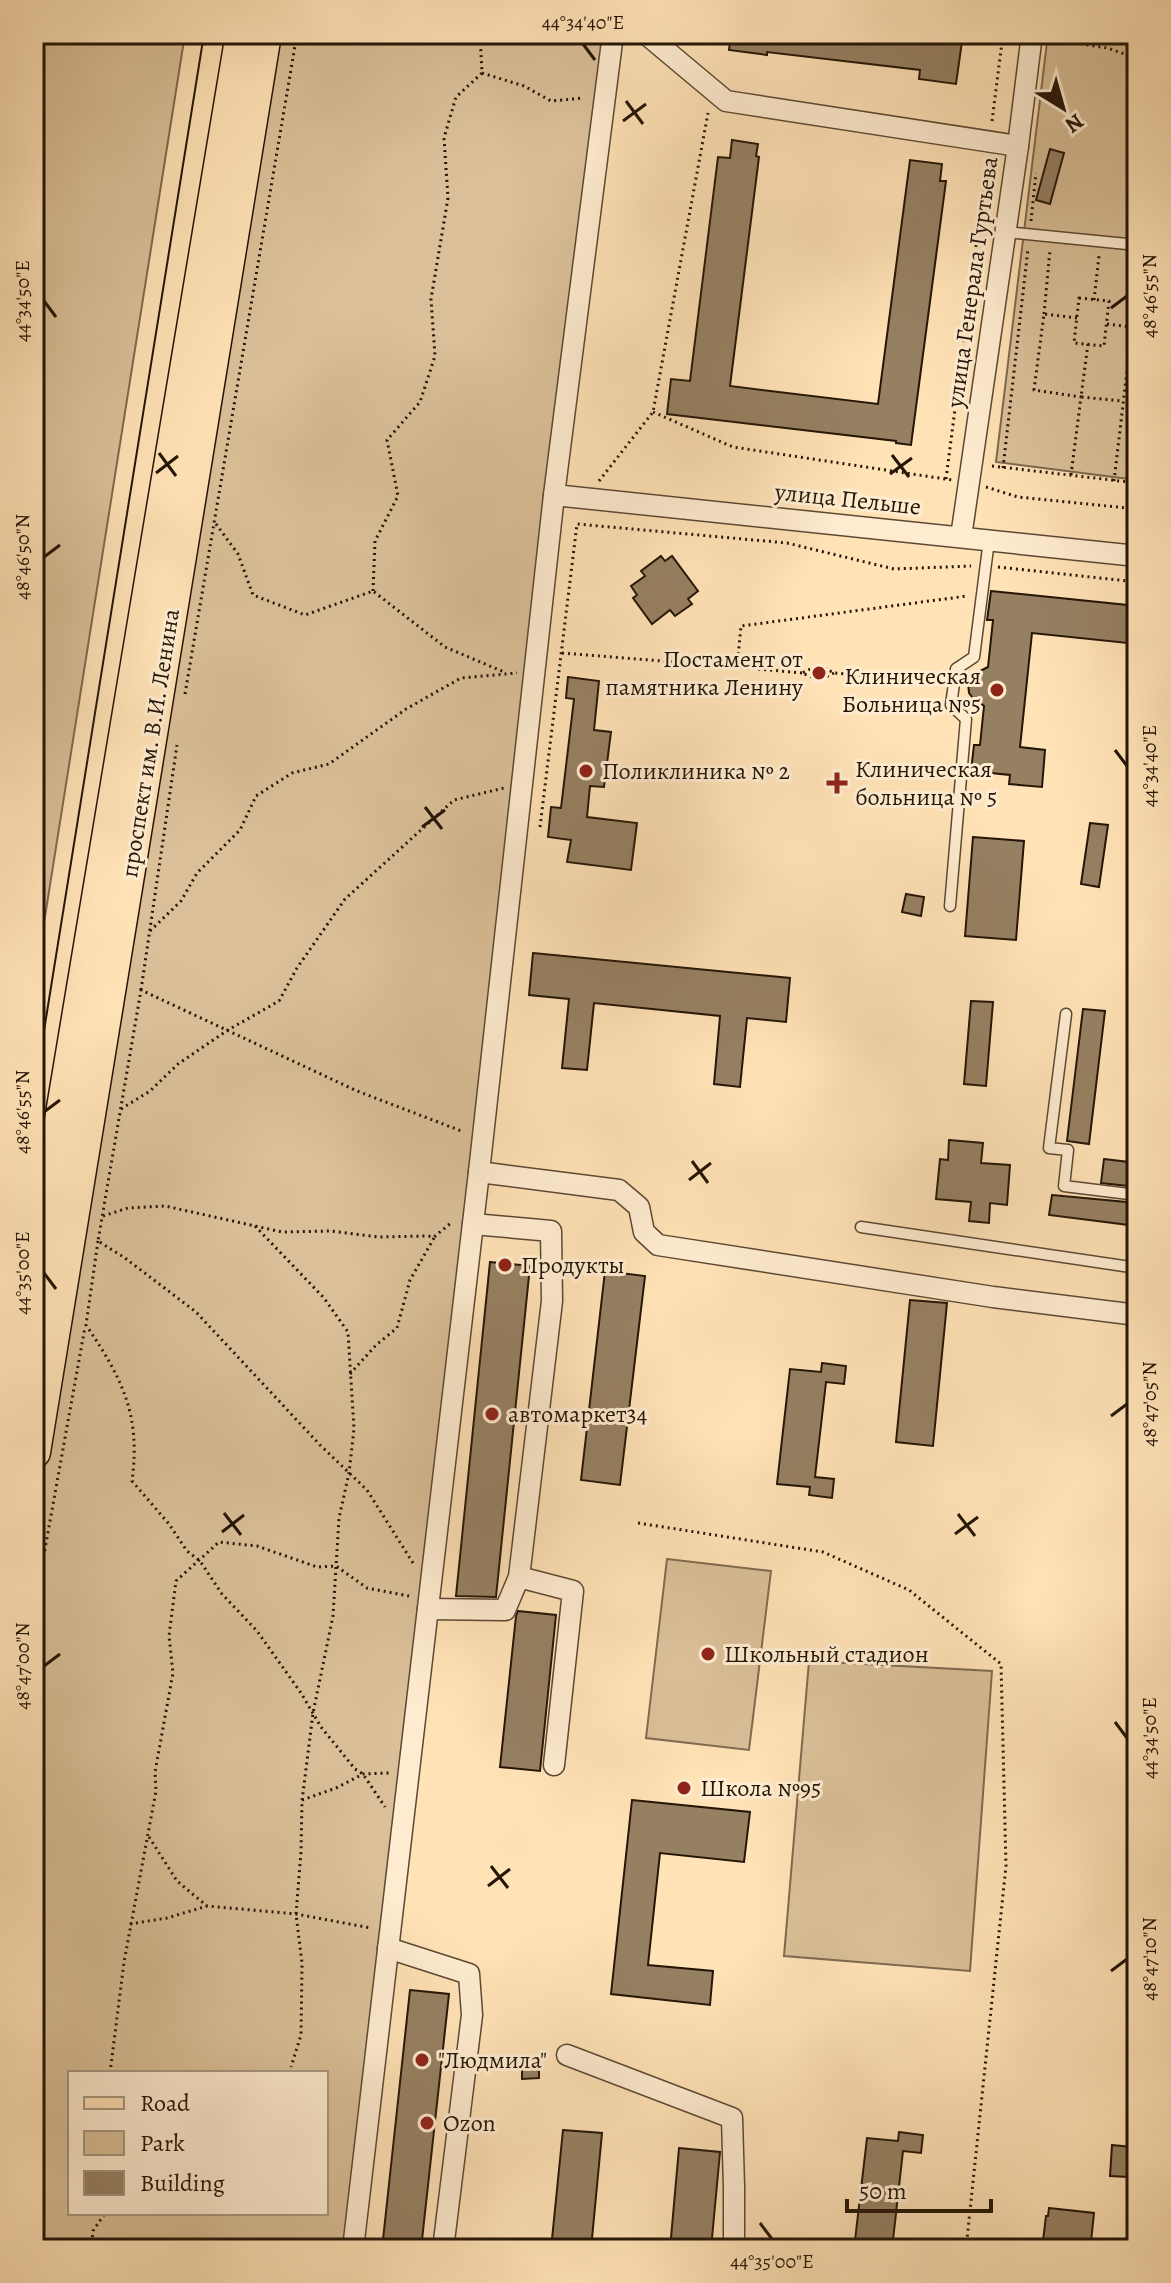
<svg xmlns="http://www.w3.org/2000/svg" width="1171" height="2283" font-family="Alegreya,serif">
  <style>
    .green { fill: #dabf98; stroke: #7f6a50; stroke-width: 2; fill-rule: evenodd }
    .building { fill: #968062; stroke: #241507; stroke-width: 2 }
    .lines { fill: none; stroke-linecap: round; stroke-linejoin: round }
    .service-casing { stroke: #5b4833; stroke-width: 13 }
    .minor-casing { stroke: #5b4833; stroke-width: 23 }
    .primary-casing { stroke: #241507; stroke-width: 35 }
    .path { stroke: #241507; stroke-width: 3; stroke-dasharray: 2 4; stroke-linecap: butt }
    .service { stroke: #ffecd0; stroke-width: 10 }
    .minor { stroke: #ffecd0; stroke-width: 20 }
    .primary { stroke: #ffe2b6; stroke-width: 32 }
    .tram { stroke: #241507; stroke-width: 2 }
    .ticks { fill: none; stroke: #241507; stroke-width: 3 }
    .poi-dot { fill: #8f2418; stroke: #ffecd0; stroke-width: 3 }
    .labels { text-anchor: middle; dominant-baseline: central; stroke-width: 6; stroke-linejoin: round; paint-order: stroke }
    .street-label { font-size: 24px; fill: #241507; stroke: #ffecd0 }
    .poi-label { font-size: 24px; fill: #241507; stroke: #ffecd0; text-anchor: start }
    .neatline { fill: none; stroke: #241507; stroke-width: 3 }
    .ticks-label { font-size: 20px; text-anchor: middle; fill: #241507 }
  </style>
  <rect width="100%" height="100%" fill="#ffe2b6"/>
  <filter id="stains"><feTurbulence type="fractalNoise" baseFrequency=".0025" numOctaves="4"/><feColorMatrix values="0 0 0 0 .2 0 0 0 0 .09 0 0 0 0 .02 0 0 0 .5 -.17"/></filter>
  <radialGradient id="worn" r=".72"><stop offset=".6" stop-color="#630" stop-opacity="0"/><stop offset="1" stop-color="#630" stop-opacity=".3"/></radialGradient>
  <g class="green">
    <polygon points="34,34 185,34 34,986"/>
    <path d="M 277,34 L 603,34 L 344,2249 L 34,2249 L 34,1529 ZM 70,2073 L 326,2073 L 326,2213 L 70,2213 Z"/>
    <polygon points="1048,34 1137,34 1137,480 996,462"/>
    <polygon points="667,1559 771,1571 749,1750 646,1738"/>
    <polygon points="809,1661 992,1671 970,1971 784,1956"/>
  </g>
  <g class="building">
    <polygon points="731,34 963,34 956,84 919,79 920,70 767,52 767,55 729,50"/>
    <polygon points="732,140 758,144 756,156 759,157 730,386 878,404 910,160 942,164 940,181 946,181 911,445 896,443 896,441 667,414 671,379 690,381 718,157 730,158"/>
    <polygon points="1050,149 1064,153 1050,204 1036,200"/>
    <polygon points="661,556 665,561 672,556 698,591 688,599 692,604 675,616 670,610 652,624 633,598 637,595 631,586 645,576 641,571"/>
    <polygon points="991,591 1137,606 1137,644 1032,633 1020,747 1045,750 1042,787 1009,784 1010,775 971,771 974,745 980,745 984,706 972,697 969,693 968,682 974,674 988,667 993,620 987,620"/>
    <polygon points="568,677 599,681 594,730 611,732 604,787 590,786 587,817 637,823 631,870 567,862 571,840 548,837 551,807 561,808 574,699 566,698"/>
    <polygon points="1090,823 1108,825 1099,887 1081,884"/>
    <polygon points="973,837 1024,841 1016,940 965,936"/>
    <polygon points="906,894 924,897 921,916 902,912"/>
    <polygon points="533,953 790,978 786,1022 747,1018 740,1087 714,1084 720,1016 594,1003 587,1070 562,1068 569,999 529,995"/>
    <polygon points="971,1001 993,1002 986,1086 964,1084"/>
    <polygon points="1083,1009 1105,1011 1089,1144 1067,1141"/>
    <polygon points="949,1140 983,1143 981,1163 1010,1165 1007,1205 990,1203 989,1223 969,1221 971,1202 936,1199 940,1159 948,1160"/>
    <polygon points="1104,1159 1137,1163 1137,1187 1101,1183"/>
    <polygon points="1052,1195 1137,1203 1137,1226 1049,1215"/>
    <polygon points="490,1262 530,1266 496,1597 456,1596"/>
    <polygon points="605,1271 645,1276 620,1485 581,1480"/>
    <polygon points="910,1300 947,1303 933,1446 896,1442"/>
    <polygon points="822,1363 846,1366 844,1384 826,1382 815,1477 834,1479 832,1498 809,1495 810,1487 777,1484 790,1369 821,1372"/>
    <polygon points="518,1611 556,1615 540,1771 500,1767 516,1616"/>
    <polygon points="632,1800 750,1812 744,1862 660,1853 648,1965 713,1971 710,2005 611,1994"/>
    <polygon points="410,1990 449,1994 421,2249 382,2249"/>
    <polygon points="539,2058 539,2078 522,2079 522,2059"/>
    <polygon points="563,2130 602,2133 591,2249 551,2249"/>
    <polygon points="899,2132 923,2135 921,2153 903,2151 892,2249 854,2249 867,2138 898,2141"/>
    <polygon points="1112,2145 1131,2147 1129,2177 1110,2176"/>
    <polygon points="679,2148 720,2152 711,2249 670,2249"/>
    <polygon points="1049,2208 1094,2213 1091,2242 1089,2241 1088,2249 1042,2249 1046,2216 1048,2216"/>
  </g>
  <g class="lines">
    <defs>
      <g id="service">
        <polyline points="1006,232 1137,245"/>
        <polyline points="950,906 966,719 951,705 956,669 974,657 989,540"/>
        <polyline points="1066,1014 1049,1148 1068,1150 1064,1186 1137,1195"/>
        <polyline points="861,1227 1137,1268"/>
      </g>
      <g id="minor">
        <polyline points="646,34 726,101 1018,146"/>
        <polyline points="554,495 1137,556"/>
        <polyline points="961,537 1018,146 1032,34"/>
        <polyline points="479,1172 619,1190 639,1207 644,1232 658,1245 993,1297 1137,1315"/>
        <polyline points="519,1577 573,1591 554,1765"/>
        <polyline points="428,1609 505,1610 519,1577 552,1301 551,1231 473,1224"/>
        <polyline points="388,1948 469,1974 472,2015 443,2249"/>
        <polyline points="567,2055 732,2118 734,2187 734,2249"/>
        <polyline points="353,2249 479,1172 554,495 613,34"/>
      </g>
      <g id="primary">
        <polyline points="34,1282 242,34"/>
        <polyline points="34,1452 265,34"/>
      </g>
    </defs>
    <use href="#service" class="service-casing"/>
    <use href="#minor" class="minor-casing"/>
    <use href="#primary" class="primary-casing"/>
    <g class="path">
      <polyline points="1051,39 1107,48 1137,58"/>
      <polyline points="482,73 524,86 551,101 584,98"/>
      <polyline points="992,121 1003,34"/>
      <polyline points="1031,221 1036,173"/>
      <polygon points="1079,298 1109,301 1104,346 1074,343"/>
      <polyline points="1094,300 1099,256"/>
      <polyline points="1044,314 1050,250"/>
      <polyline points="1107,324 1131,327"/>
      <polyline points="1088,344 1081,397 1123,401"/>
      <polyline points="653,412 733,447 952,480"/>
      <polyline points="992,466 1137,483"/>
      <polyline points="1003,468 1028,249"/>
      <polyline points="1071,475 1081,397 1034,390 1044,314 1077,318"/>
      <polyline points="946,479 987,161"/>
      <polyline points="599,481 653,412 708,113"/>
      <polyline points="1114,481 1137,286"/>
      <polyline points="986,487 1018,497 1137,509"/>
      <polyline points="216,524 238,554 253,595 305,615 373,591 445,647 504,672"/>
      <polyline points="998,567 1137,582"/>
      <polyline points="373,591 375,541 398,496 387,440 420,402 435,356 431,299 448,198 444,138 456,97 482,73 480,34"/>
      <polyline points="562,653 737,667"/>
      <polyline points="802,673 737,667 741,626 967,596"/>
      <polyline points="834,673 819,680 802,673 819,665 834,673 939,681"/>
      <polyline points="185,694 297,34"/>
      <polyline points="540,827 577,524 787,543 894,569 971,566"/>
      <polyline points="150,931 181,901 197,873 240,830 256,796 292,773 329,764 406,709 461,678 517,673"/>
      <polyline points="141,990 177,745"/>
      <polyline points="121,1109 150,1091 178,1064 228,1030 279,1001 297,968 345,899 454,800 504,788"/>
      <polyline points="103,1216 128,1208 165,1206 282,1232 330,1231 379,1237 428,1236 434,1237 452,1222"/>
      <polyline points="255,1226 324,1298 348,1332 354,1429 349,1473 339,1518 333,1616 313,1713 302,1801 301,1852 296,1914 302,1963 301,2035 291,2067"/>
      <path d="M 98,1241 L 86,1325 C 122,1378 141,1415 132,1481 L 169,1524 L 187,1551 L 200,1561 L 222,1594 L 257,1631 L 301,1693 L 321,1727 L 355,1769 L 363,1774 L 385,1807"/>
      <polyline points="350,1374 376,1345 397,1328 410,1280 434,1238"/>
      <polyline points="638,1523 823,1552 909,1590 1001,1664 1006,1866 966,2249"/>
      <polyline points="413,1563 367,1490 320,1445 196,1312 125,1258 98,1241 141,990 357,1091 464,1132"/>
      <polyline points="34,1610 85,1327"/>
      <polyline points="302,1800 336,1788 363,1774 389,1773"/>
      <polyline points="149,1837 177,1881 207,1906 296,1914 371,1928"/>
      <polyline points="130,1924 167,1918 207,1906"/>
      <polyline points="110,2073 124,1962 156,1791 155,1772 173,1673 169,1636 176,1581 219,1542 257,1546 317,1567 336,1566 367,1588 409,1596"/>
      <polyline points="91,2249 93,2231 105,2213"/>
    </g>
    <use href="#service" class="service"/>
    <use href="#minor" class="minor"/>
    <use href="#primary" class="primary"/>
    <polyline class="tram" points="34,1093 204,34"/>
  </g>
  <path class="ticks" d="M 583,44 L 595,60M 626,101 L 643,124M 623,121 L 646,104M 44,301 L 56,317M 1111,308 L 1127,296M 159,453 L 176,476M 892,455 L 909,477M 156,473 L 178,456M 890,474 L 912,458M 44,557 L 60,545M 1115,750 L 1127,766M 425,807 L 442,829M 422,827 L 445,810M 44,1112 L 60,1100M 692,1161 L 708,1183M 689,1180 L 711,1163M 44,1273 L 56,1289M 1111,1416 L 1127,1404M 224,1513 L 241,1535M 958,1514 L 975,1536M 222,1532 L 244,1515M 955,1534 L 978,1517M 44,1666 L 60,1654M 1115,1722 L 1127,1738M 491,1866 L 508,1888M 488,1886 L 510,1869M 1111,1971 L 1127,1959M 760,2223 L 772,2239"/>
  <g class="poi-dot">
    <circle cx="819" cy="673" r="8"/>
    <circle cx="997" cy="690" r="8"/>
    <circle cx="586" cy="771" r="8"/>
    <path d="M833 771h8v8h8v8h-8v8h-8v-8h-8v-8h8z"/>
    <circle cx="505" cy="1265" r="8"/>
    <circle cx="492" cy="1414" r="8"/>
    <circle cx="708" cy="1654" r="8"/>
    <circle cx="684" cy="1788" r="8"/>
    <circle cx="422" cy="2060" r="8"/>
    <circle cx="427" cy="2123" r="8"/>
  </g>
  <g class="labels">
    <g class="street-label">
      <text transform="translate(972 282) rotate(-82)">улица Генерала Гуртьева</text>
      <text transform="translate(848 499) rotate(6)">улица Пельше</text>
      <text transform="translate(150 743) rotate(-81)">проспект им. В.И. Ленина</text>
    </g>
    <g class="poi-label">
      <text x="803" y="659" text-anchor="end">Постамент от<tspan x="803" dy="28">памятника Ленину</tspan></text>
      <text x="981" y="676" text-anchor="end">Клиническая<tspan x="981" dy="28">Больница №5</tspan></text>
      <text x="855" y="769">Клиническая<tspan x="855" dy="28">больница № 5</tspan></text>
      <text x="602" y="771">Поликлиника № 2</text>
      <text x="521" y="1265">Продукты</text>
      <text x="508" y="1414">автомаркет34</text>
      <text x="724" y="1654">Школьный стадион</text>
      <text x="700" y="1788">Школа №95</text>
      <text x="438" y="2060">"Людмила"</text>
      <text x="443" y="2123">Ozon</text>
    </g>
  </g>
  <rect width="1171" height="2283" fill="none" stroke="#ffe2b6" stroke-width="88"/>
  <rect x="68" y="2071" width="260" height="144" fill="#ffecd0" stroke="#a79680" stroke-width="2"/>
  <rect x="84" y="2097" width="40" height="12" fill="#ffe2b6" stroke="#a79680" stroke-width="2"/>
  <text x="140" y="2111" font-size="24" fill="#241507">Road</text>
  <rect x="84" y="2131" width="40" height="24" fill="#dabf98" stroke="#a79680" stroke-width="2"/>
  <text x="140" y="2151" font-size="24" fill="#241507">Park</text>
  <rect x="84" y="2171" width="40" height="24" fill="#968062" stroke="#a79680" stroke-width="2"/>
  <text x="140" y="2191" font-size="24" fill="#241507">Building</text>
  <g transform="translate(1063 108) rotate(143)" stroke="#ffecd0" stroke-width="6" paint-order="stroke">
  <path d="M0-6L14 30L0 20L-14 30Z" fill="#241507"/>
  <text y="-12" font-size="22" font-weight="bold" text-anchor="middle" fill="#241507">N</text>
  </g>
  <path d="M847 2199v12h144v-12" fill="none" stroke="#241507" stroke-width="4"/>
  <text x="859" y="2199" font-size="24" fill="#241507" stroke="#ffecd0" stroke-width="6" paint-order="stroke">50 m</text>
  <rect x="44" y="44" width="1083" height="2195" class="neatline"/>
  <g class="ticks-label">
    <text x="583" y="29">44°34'40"E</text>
    <text transform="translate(1149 296) rotate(-90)" y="7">48°46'55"N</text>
    <text transform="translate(22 301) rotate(-90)" y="7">44°34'50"E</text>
    <text transform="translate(22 557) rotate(-90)" y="7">48°46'50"N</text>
    <text transform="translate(1149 766) rotate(-90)" y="7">44°34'40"E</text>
    <text transform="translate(22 1112) rotate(-90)" y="7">48°46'55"N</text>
    <text transform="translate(22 1273) rotate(-90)" y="7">44°35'00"E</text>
    <text transform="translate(1149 1404) rotate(-90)" y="7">48°47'05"N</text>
    <text transform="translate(22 1666) rotate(-90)" y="7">48°47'00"N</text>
    <text transform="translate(1149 1738) rotate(-90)" y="7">44°34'50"E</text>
    <text transform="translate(1149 1959) rotate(-90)" y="7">48°47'10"N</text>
    <text x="772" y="2268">44°35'00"E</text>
  </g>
  <rect width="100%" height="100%" filter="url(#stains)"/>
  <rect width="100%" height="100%" fill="url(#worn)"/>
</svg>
